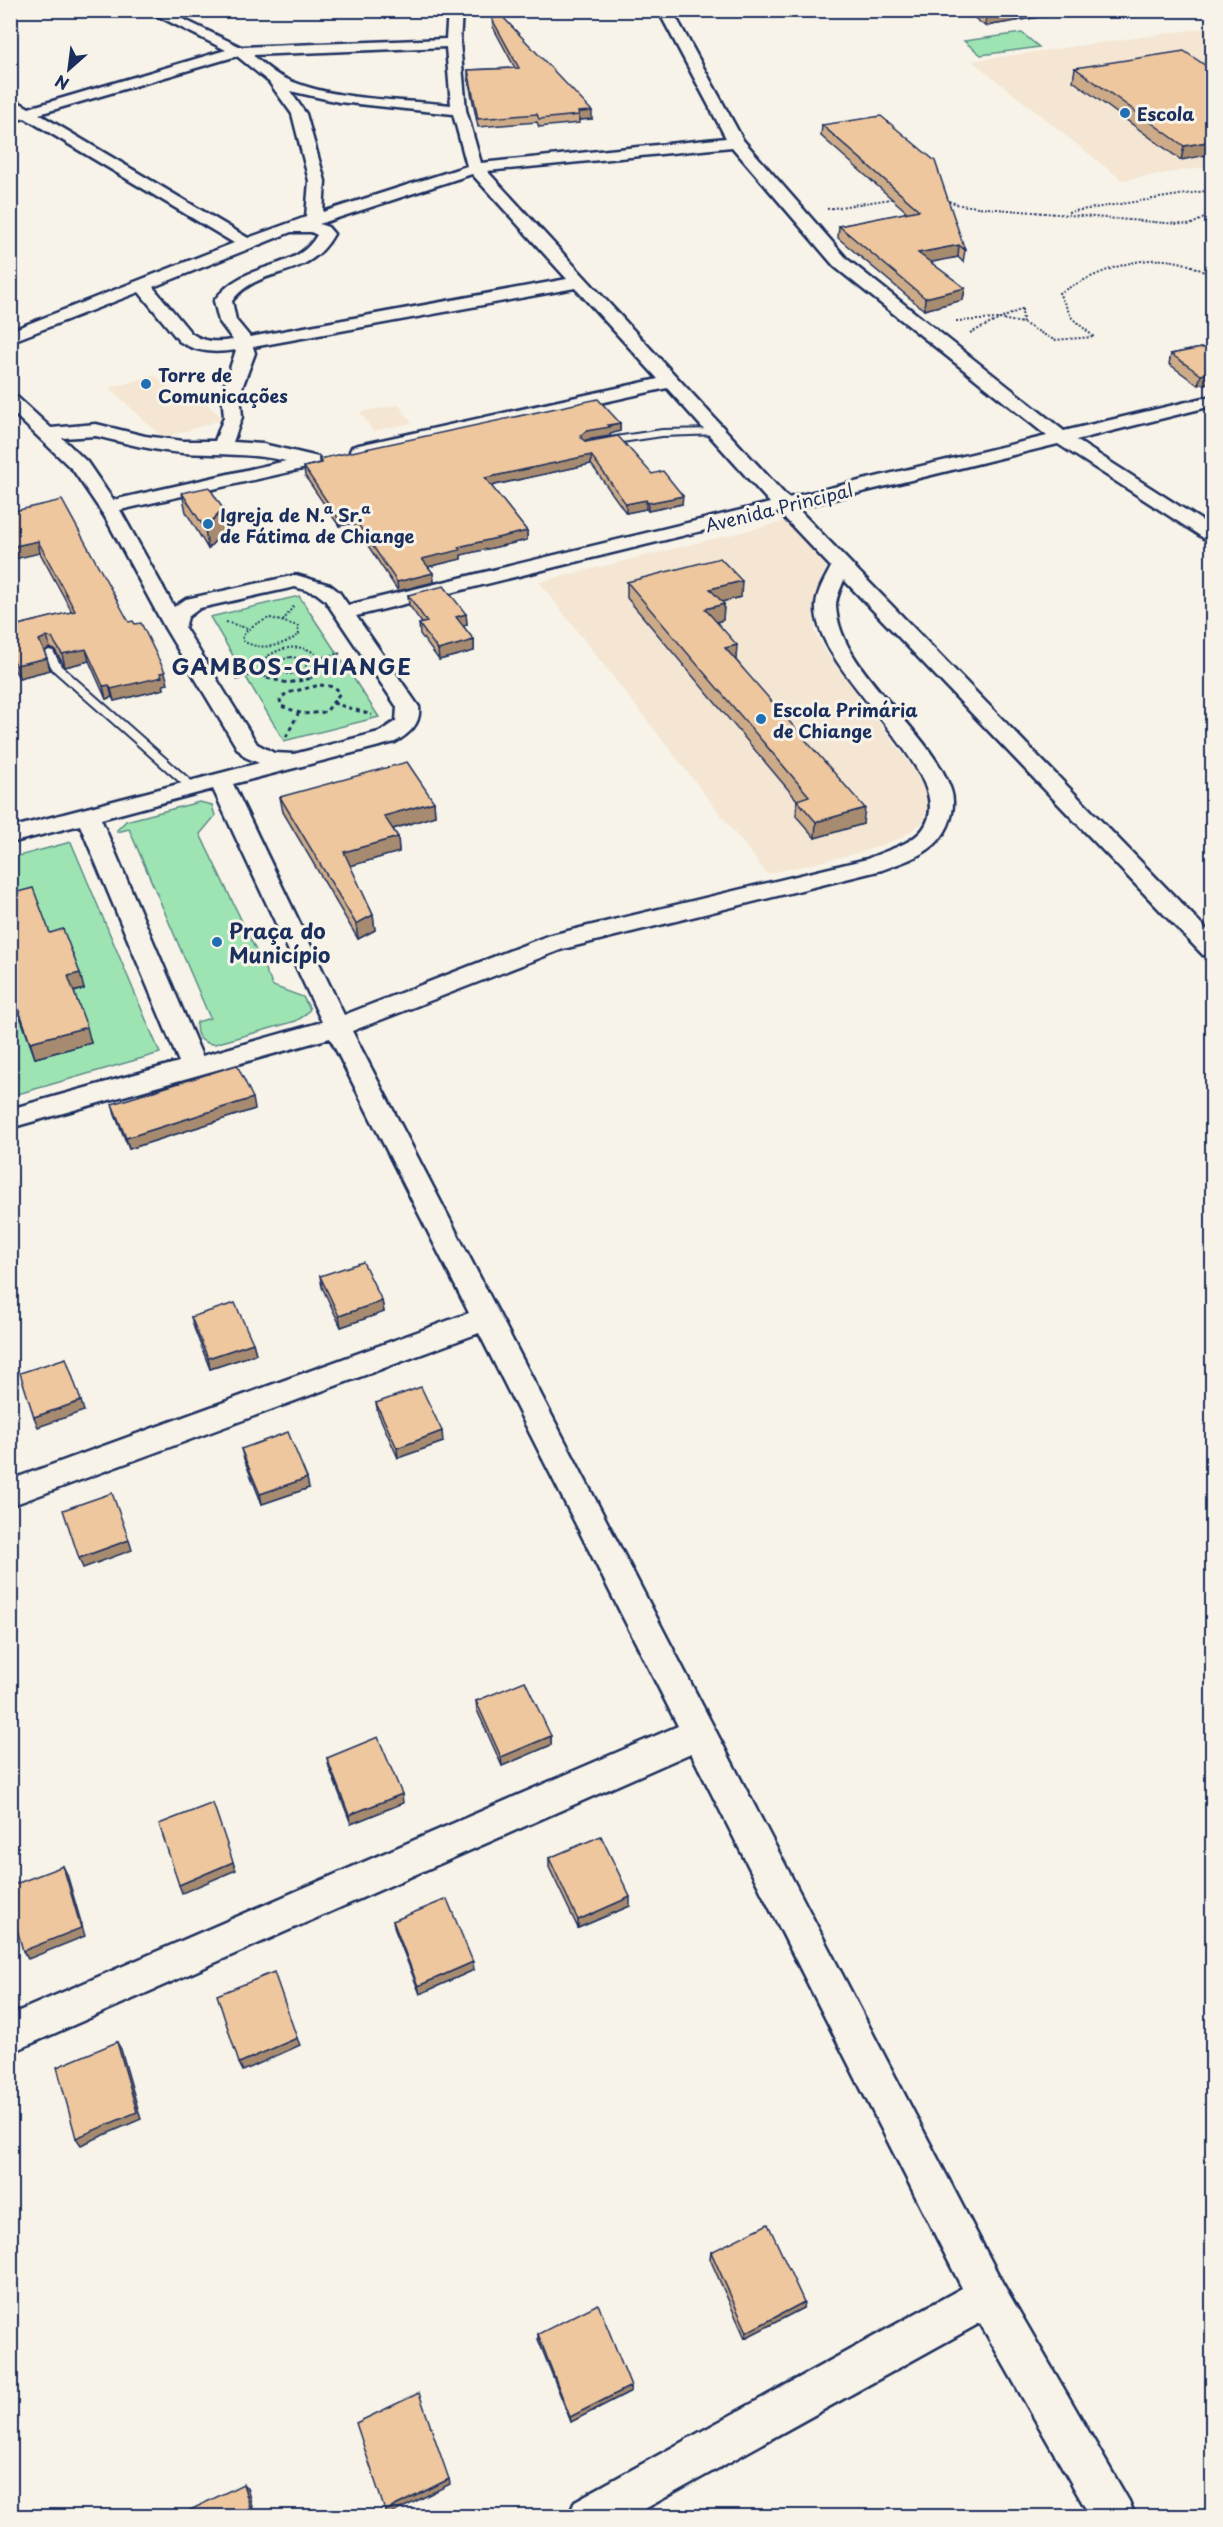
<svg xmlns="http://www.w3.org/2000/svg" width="1223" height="2527" font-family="'Playpen Sans',sans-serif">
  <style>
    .built { fill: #f4e6d2 }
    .green { fill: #9de4b2; stroke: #5c8a88; stroke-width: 1.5 }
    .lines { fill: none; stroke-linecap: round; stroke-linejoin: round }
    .service-casing { stroke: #1b2f5e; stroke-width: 4 }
    .minor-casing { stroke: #1b2f5e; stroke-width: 5 }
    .path-far1 { stroke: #1b2f5e; stroke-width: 2; stroke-dasharray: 2 2; stroke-linecap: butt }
    .path { stroke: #1b2f5e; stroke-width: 3; stroke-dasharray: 4 4; stroke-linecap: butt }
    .service { fill: #f7f3e8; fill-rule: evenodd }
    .minor { fill: #f7f3e8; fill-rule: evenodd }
    .wall { fill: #cdab88; stroke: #1b2f5e; stroke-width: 1.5 }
    .shaded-wall { fill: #a78b6f; stroke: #1b2f5e; stroke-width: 1.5 }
    .building { fill: #eec79e; stroke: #1b2f5e; stroke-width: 1.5 }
    .poi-dot { fill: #1f6fb2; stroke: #f7f3e8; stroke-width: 2 }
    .labels { text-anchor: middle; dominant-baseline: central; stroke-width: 6; stroke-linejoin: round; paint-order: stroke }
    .far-poi-label { font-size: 18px; font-weight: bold; fill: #1b2f5e; stroke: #f7f3e8; text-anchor: start }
    .far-street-label { font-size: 18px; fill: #1b2f5e; stroke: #f7f3e8 }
    .poi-label { font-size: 21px; font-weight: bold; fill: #1b2f5e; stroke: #f7f3e8; text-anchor: start }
    .far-district-label { font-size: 22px; font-weight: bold; letter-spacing: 1.5px; fill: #1b2f5e; stroke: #f7f3e8 }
  </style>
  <rect width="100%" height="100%" fill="#f7f3e8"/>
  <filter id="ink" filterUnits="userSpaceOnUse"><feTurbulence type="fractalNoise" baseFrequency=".0167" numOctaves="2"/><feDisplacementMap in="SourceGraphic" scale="12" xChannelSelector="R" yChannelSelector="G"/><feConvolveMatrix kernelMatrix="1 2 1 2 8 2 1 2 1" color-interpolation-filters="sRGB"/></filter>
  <g filter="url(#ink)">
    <g class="built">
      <polygon points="1212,27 1212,166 1122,180 972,61"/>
      <polygon points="155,375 177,395 192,391 224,419 163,438 110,388"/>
      <polygon points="399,405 412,423 373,431 360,412"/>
      <polygon points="786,521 829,563 818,586 813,608 815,632 829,657 921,778 928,802 924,821 901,838 862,852 767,874 539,582"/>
    </g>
    <g class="green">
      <polygon points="1022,33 1039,47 981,55 964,41"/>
      <polygon points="299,596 379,717 284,741 210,617"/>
      <path d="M 199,802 L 212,805 L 215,816 L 200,834 L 273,986 L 303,997 L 310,1009 L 304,1016 L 296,1021 L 215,1044 C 202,1044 194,1036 197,1022 L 210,1018 L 129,829 L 117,832 L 117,830 L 126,821 Z"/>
      <polygon points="71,842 160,1053 11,1096 11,858"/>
    </g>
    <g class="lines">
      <defs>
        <g id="service">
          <polygon points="717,429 720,430 720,434 662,436 602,445 598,442 602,439 662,430"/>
          <polygon points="49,650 53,651 61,666 197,786 197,790 189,790 53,670 44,653"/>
        </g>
        <path id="minor" d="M 146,10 L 164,10 L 241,47 L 446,39 L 448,10 L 462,10 L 460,43 L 466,110 L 481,163 L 726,138 L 658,10 L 672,10 L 743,140 L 847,259 L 1064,431 L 1212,396 L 1212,406 L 1076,440 L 1212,527 L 1212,541 L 1205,539 L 1058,444 L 797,508 L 1212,935 L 1212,957 L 1203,955 L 844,580 C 841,588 836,597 836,606 C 839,672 930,728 951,790 C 957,808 949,831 935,844 C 921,857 900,863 882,870 L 563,949 L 352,1031 L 1002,2282 L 1129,2501 L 1135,2516 L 1090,2516 L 980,2323 L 632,2516 L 569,2516 L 575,2501 L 962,2288 L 691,1753 L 10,2053 L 10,2015 L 678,1726 L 479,1333 L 10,1506 L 10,1480 L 469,1313 L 330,1038 L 10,1128 L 10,1109 L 179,1062 L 80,825 L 10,843 L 10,828 L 259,763 L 245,757 L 237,748 L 165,628 L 105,517 L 73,470 L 10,410 L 10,395 L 16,396 L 51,428 L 96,424 L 145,436 L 183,441 L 215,441 L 224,417 L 222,393 L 236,350 C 216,353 197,353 179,341 L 139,292 L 10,342 L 10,331 L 234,243 L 25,118 L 10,122 L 10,113 L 15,112 L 10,110 L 10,103 L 20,103 L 29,108 L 226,50 ZM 446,47 L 451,105 C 398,99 330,101 282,77 C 271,72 262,62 252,55 ZM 237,56 L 269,82 L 292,114 L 309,181 L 306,217 L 248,238 L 39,114 ZM 290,91 L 339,102 L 453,114 L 467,166 L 323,212 L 325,181 L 306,114 ZM 732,147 L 835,267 L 1047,436 L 788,498 L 487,171 ZM 472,174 L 567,279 L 250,337 L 236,320 L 232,301 C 262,262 306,284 334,234 L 328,227 L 319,224 ZM 291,232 L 311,232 L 317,235 C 295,274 245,258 214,301 L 219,321 L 233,340 C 217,342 205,343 191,333 L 153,287 ZM 575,288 L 658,379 L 359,445 L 352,447 L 350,451 L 352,455 L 359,457 L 667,388 L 770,503 L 348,605 L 339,592 L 330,585 L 296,575 L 186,599 L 174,607 L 120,510 L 311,467 L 318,465 L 320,461 L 318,457 L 263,444 L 233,442 L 242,417 L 240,393 L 255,353 L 253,347 ZM 96,436 C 125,443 154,451 183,453 C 218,455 252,453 286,461 L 113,500 L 87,462 L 62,438 ZM 779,512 L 831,567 C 825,579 817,591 816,605 C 812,673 964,774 923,829 C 911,845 884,851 867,859 L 547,936 L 344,1015 L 233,784 L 395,742 C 409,734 421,724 419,707 L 356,616 ZM 295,587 L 316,593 L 325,600 L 397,707 L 396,721 L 379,732 L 294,754 L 274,753 L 257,744 L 185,628 L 188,617 L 200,608 ZM 213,789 L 322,1022 L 202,1056 L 101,819 Z"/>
      </defs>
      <use href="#service" class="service-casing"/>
      <use href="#minor" class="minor-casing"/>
      <g class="path-far1">
        <polyline points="945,200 960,205 997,209 1190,225 1212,214"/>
        <polyline points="827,209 897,198"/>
        <polyline points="1068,212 1212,190"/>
        <polygon points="1022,309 1023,323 1000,319"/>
        <polyline points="956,321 1000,319"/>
        <path d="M 1023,323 L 1054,340 L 1094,337 L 1072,318 L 1059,293 C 1107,267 1162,242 1212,277"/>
        <polyline points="970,333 1000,319"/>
        <path d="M 270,618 L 298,626 L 299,635 C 282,646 259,652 242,640 C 244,628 259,622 270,618 Z"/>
        <polyline points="283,621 294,605"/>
        <polyline points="226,622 250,629"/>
        <polygon points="290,657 304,659 307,668 295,674 280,673 276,667 278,661"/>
        <polyline points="307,661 341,653"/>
        <polyline points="236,679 277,669"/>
        <path d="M 270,679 L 263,676 L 260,664 C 274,645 312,639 323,664 L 319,672 L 310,679"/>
      </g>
      <g class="path">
        <polyline points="267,678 288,683 313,678"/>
        <polyline points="236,679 240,678"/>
        <polygon points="320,685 335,687 340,693 326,712 303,714 281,706 280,699 287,693"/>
        <polyline points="333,703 372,715"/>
        <polyline points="286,737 299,712"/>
      </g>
      <use href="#service" class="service"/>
      <use href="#minor" class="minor"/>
    </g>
    <g class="wall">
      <polygon points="964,10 1082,10 985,26"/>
      <polygon points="492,19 592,119 579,120 579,123 539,127 537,122 478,127 468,78 468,70 515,68 493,27"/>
      <polygon points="1075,68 1212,70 1181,160 1073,81"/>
      <polygon points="822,125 965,250 963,262 958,257 930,262 965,288 963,300 924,310 838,238 839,226 908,213 821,136"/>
      <polygon points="1212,346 1198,385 1169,364 1171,354"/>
      <polygon points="620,423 620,431 610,434 610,436 585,441 652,474 682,504 648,511 646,509 626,513 591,464 491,486 527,531 527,540 461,555 461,559 428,567 433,573 434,582 398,591 353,523 339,526 305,476 304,467 319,463 319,459"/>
      <polygon points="182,493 226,528 208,549 186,512"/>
      <polygon points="10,512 129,622 168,684 163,685 164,689 114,701 112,697 106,699 89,661 65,667 55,650 50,648 44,651 50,670 19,678 10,662 10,627 72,612 40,553"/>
      <polygon points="627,582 741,597 721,602 724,604 723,620 717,622 736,660 863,824 815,838 796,816 797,800 627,598"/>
      <polygon points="408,595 466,614 467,625 463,626 474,640 474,651 439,660 420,634 419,624 422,623 409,605"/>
      <polygon points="280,797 434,802 435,816 393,829 398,837 399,852 350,866 373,915 375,930 358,939 283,812"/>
      <polygon points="10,894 50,933 84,989 74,992 91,1043 35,1058 17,1008 10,1009"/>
      <polygon points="112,1104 255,1109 129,1149 115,1115"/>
      <polygon points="320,1276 382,1301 384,1312 341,1327 322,1287"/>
      <polygon points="191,1317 253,1343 256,1354 210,1369 194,1328"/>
      <polygon points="376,1403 443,1442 398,1458 378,1413"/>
      <polygon points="241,1449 309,1488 262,1504 244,1459"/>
      <polygon points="476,1701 551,1736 551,1745 502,1766 477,1710"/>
      <polygon points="327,1758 403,1803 351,1824 329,1767"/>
      <polygon points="549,1858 630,1906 578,1928 549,1867"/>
      <polygon points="393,1921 474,1970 420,1994 395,1930"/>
      <polygon points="711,2252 803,2308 745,2338 710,2259"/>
      <polygon points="538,2334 631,2386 631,2391 571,2422 538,2339"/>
    </g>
    <g class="shaded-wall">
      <polygon points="187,10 245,10 188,16"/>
      <polygon points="987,10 1082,10 985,26"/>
      <polygon points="592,111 592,119 579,120 579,115 578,112"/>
      <polygon points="1212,141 1212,154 1181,160 1184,146"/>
      <polygon points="959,245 958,257 917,265 918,253"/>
      <polygon points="965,288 963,300 924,310 925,298"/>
      <polygon points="1212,372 1212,382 1198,385 1201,375"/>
      <polygon points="620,423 620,431 610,434 610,436 586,440 581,443 581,435 586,431"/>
      <polygon points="591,455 591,464 485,487 485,478"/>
      <polygon points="683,496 682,504 648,511 648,503"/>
      <polygon points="646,500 646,509 626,513 626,504"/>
      <polygon points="223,509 226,528 208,549 205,529"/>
      <polygon points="352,515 353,523 339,526 338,518"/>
      <polygon points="527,531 527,540 461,555 461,559 423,568 422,559 458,547"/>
      <polygon points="38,541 40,553 10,560 10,547"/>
      <polygon points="433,573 434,582 398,591 397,582"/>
      <polygon points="742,581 741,597 709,605 710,589"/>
      <polygon points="724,604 723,620 705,625 705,609"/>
      <polygon points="466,614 467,625 457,628 456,617"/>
      <polygon points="47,636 50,648 42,652 39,640"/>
      <polygon points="474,640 474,651 439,660 438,650"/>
      <polygon points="737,645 736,661 725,648"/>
      <polygon points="86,649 89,661 65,667 62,654"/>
      <polygon points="47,658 50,670 19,678 16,665"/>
      <polygon points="165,672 168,684 163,685 164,689 114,701 111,689"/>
      <polygon points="109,685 112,697 106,699 103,686"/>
      <polygon points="434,802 435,816 386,831 384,816"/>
      <polygon points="865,808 863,824 815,838 816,822"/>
      <polygon points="398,837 399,852 346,867 344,852"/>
      <polygon points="373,915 375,930 358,939 356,924"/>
      <polygon points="80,973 84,989 72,992 68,976"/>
      <polygon points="10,992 13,992 17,1008 10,1009"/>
      <polygon points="87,1027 91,1043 35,1058 30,1042"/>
      <polygon points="253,1098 255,1109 129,1149 126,1138"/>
      <polygon points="10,1174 14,1185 10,1186"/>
      <polygon points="382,1301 384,1312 341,1327 339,1316"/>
      <polygon points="253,1343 256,1354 210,1369 208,1358"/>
      <polygon points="81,1401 84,1411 38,1427 34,1417"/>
      <polygon points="442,1431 443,1442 398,1458 397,1448"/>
      <polygon points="307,1478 309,1488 262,1504 260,1494"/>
      <polygon points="129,1540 132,1550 83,1568 79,1558"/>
      <polygon points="551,1736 551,1745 502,1766 501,1757"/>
      <polygon points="402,1794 403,1803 351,1824 349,1815"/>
      <polygon points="233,1862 236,1870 182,1893 179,1885"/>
      <polygon points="63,1866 67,1874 85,1936 28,1959 23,1951"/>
      <polygon points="630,1897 630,1906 578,1928 578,1920"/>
      <polygon points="473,1962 474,1970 420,1994 418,1986"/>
      <polygon points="297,2038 300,2045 243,2071 239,2063"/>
      <polygon points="117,2042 121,2049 141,2119 81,2145 76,2138"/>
      <polygon points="804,2302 803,2308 745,2338 747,2332"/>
      <polygon points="631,2386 631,2391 571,2422 570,2417"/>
      <polygon points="449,2479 450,2484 387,2516 385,2511"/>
      <polygon points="243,2484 247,2488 255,2517 253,2517"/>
    </g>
    <g class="building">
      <polygon points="500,14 592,111 578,112 579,115 539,119 537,114 478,119 468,70 519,68 492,19"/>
      <polygon points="1184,51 1212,70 1212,141 1184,146 1075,68"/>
      <polygon points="881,116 935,161 965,250 959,245 918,253 965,288 925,298 839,226 919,210 822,125"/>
      <polygon points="1212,346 1212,372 1201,375 1171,354"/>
      <polygon points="598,399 620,423 608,425 610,427 586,431 581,435 581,438 586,442 618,436 652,474 663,471 683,496 648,503 646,500 626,504 591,455 485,478 527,531 458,547 460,550 422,559 433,573 397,582 352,515 338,518 304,467 322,463 319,459"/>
      <polygon points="209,487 223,509 205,529 182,493"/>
      <polygon points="62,500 129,622 133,621 135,624 141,623 165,672 160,673 162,677 111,689 109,685 103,686 86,649 62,654 52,638 47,636 39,640 47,658 16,665 10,656 10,627 75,611 38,541 10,547 10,512"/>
      <polygon points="720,558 742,581 710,589 724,604 705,609 737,645 725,648 865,808 816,822 797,800 809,796 627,582"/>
      <polygon points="444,586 466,614 456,617 474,640 438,650 419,624 427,622 408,595"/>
      <polygon points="407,762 434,802 384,816 398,837 344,852 373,915 356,924 280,797"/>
      <polygon points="33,888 50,933 63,929 80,973 68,976 87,1027 30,1042 13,992 10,992 10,894"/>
      <polygon points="237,1065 253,1098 126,1138 112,1104"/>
      <polygon points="363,1262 382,1301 339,1316 320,1276"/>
      <polygon points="235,1303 253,1343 208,1358 191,1317"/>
      <polygon points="66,1358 81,1401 34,1417 20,1373"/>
      <polygon points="421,1387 442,1431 397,1448 376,1403"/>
      <polygon points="288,1432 307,1478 260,1494 241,1449"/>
      <polygon points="112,1493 129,1540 79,1558 63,1510"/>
      <polygon points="525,1681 551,1736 501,1757 476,1701"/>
      <polygon points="378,1737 402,1794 349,1815 327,1758"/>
      <polygon points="213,1803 233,1862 179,1885 159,1824"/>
      <polygon points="601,1836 630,1897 578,1920 549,1858"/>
      <polygon points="63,1866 81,1928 23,1951 10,1903 10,1886"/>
      <polygon points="447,1899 473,1962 418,1986 393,1921"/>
      <polygon points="274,1972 297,2038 239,2063 217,1995"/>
      <polygon points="117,2042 137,2112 76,2138 57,2067"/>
      <polygon points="768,2224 804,2302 747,2332 711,2252"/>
      <polygon points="598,2304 631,2386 570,2417 538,2334"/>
      <polygon points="419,2393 449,2479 385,2511 356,2423"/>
      <polygon points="243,2484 253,2517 178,2517 178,2516"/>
    </g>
  </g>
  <g class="poi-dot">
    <circle cx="1125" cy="113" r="6"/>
    <circle cx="146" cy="384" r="6"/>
    <circle cx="208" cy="524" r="6"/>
    <circle cx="761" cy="719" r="6"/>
    <circle cx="217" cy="942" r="6"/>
  </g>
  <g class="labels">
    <g class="far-poi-label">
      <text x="1137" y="113">Escola</text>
      <text x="158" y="374">Torre de<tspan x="158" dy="21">Comunicações</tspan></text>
      <text x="220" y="514">Igreja de N.ª Sr.ª<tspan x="220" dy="21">de Fátima de Chiange</tspan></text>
      <text x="773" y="709">Escola Primária<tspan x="773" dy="21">de Chiange</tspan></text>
    </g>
    <g class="far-street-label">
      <text transform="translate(779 507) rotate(-14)">Avenida Principal</text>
    </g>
    <g class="poi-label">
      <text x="229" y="930">Praça do<tspan x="229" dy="24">Município</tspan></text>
    </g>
    <g class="far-district-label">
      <text x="292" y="665">GAMBOS-CHIANGE</text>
    </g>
  </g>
  <rect width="1223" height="2527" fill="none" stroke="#f7f3e8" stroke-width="36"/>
  <rect x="18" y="18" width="1187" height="2491" fill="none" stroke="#1b2f5e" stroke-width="2" filter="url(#ink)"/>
  <g transform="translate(69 69) rotate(208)" stroke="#f7f3e8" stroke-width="4.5" paint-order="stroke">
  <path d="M0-4.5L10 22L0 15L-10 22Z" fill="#1b2f5e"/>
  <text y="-9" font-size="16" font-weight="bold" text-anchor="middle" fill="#1b2f5e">N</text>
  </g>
</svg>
